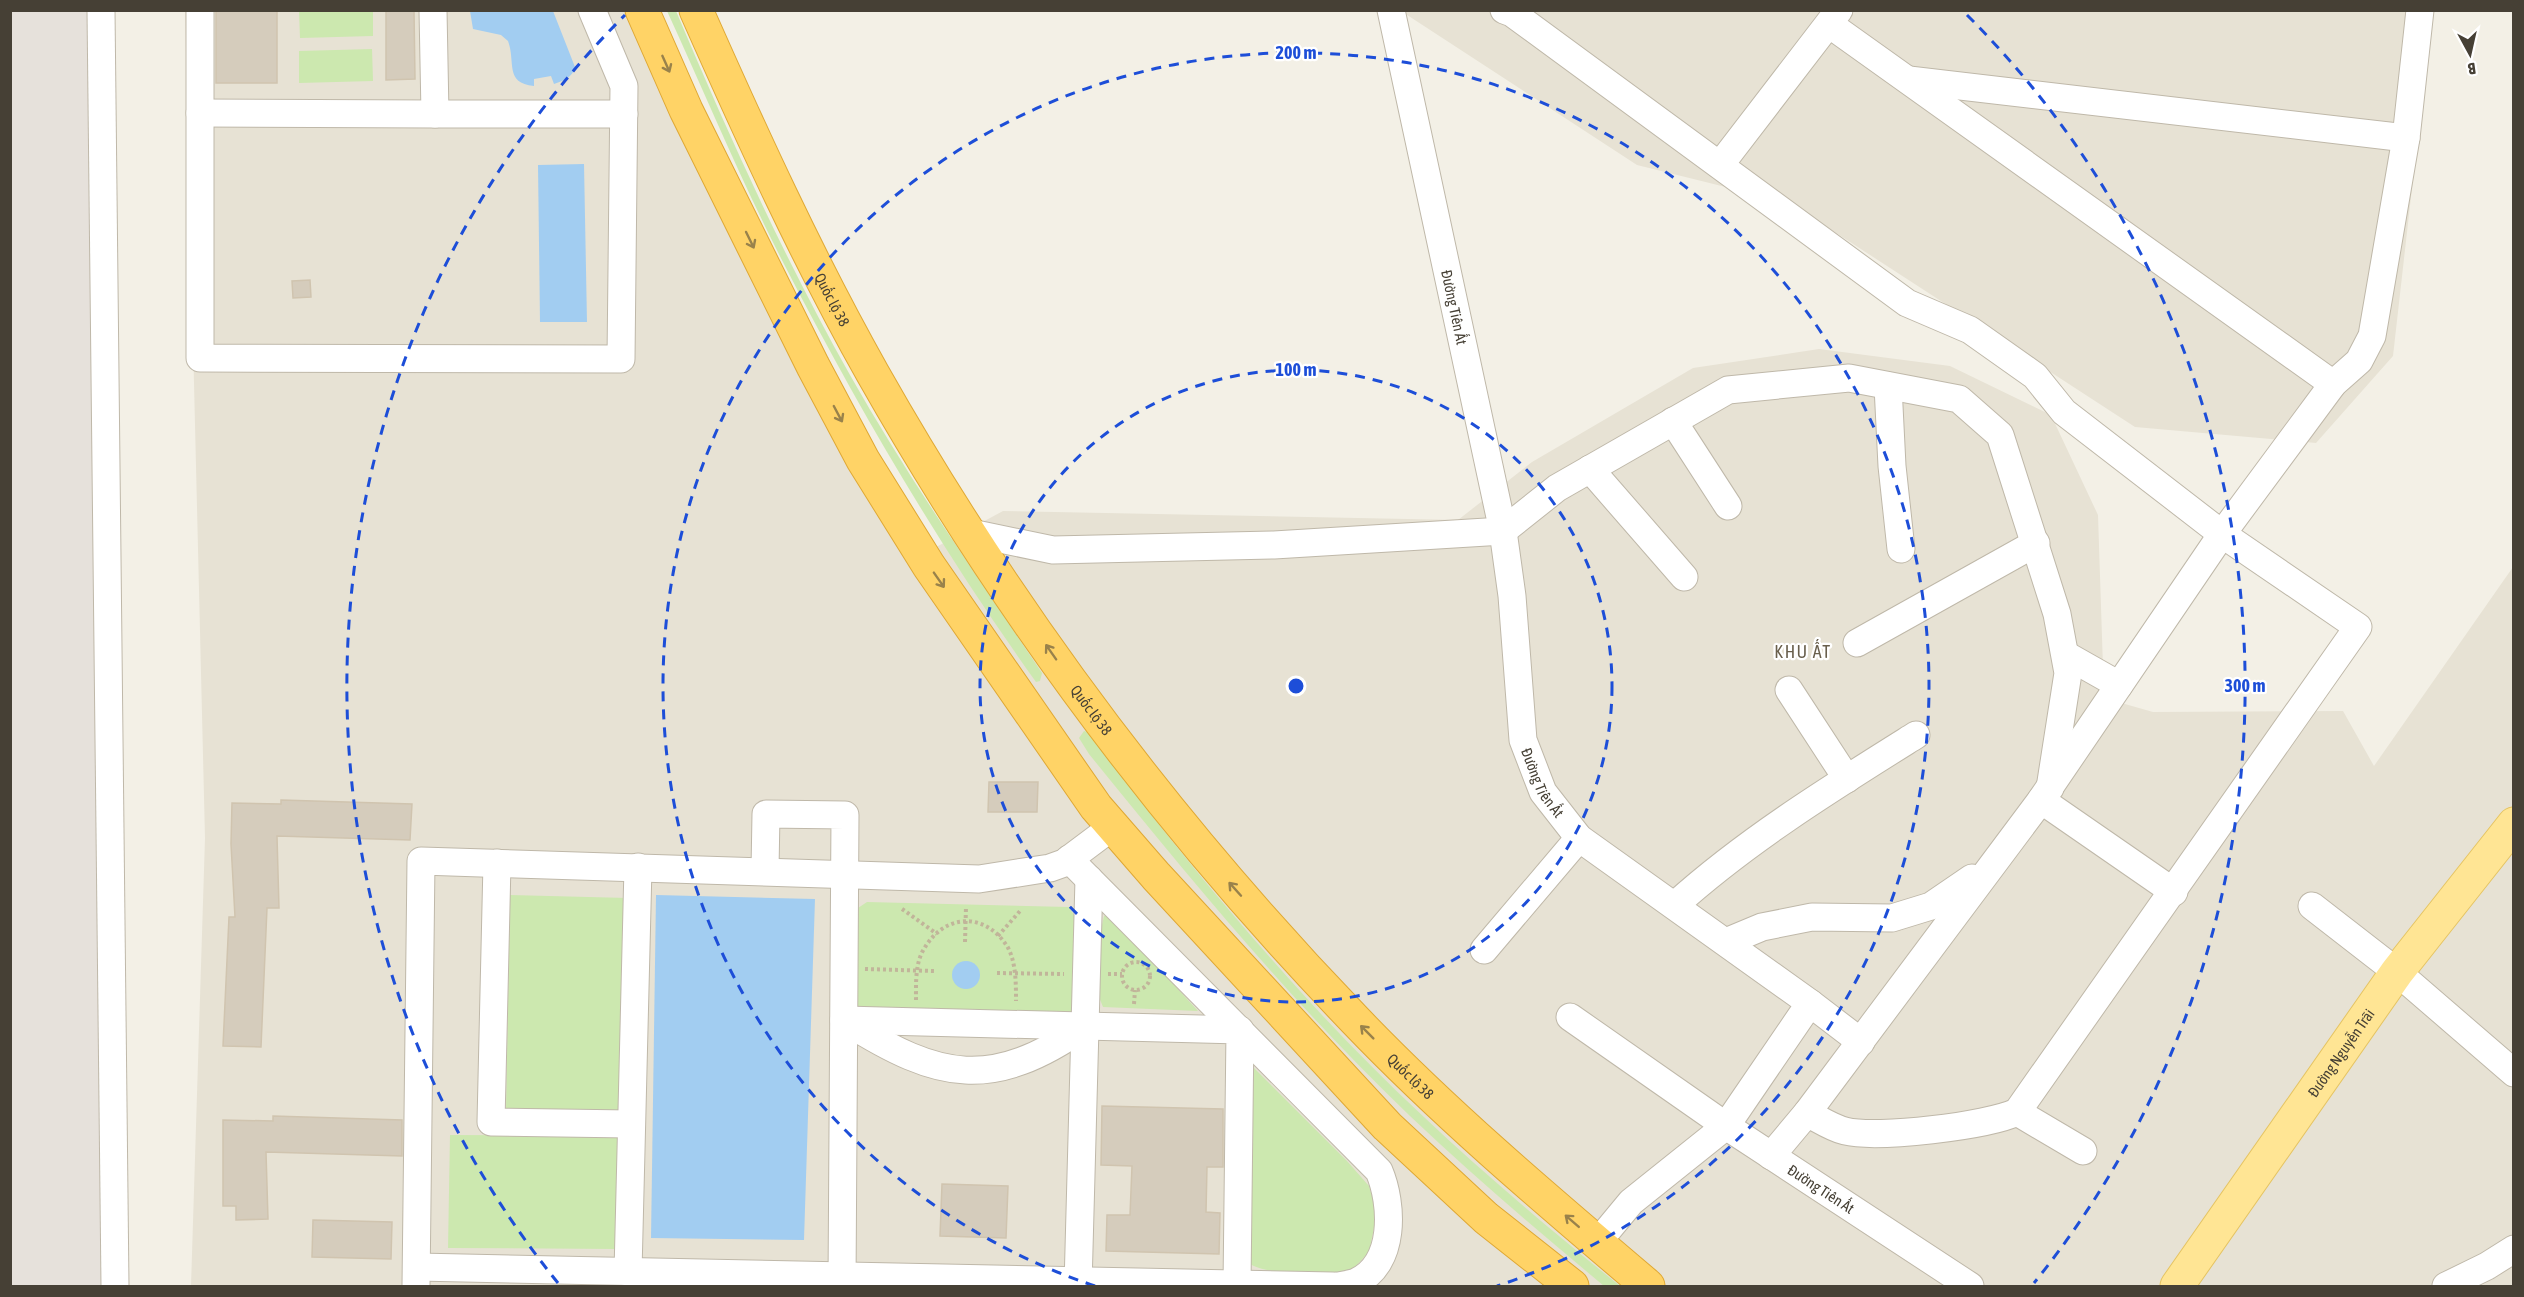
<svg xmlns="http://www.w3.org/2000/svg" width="2524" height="1297" font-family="'Asap Condensed',sans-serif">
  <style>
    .residential { fill: #e7e2d4 }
    .industrial { fill: #e6e1db }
    .green { fill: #cce8af }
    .water { fill: #a2cdf1 }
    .building { fill: #d5ccbc; stroke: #d0c4af; stroke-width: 1.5 }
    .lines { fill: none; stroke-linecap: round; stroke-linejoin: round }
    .minor-casing { stroke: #bfb8a9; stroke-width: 29 }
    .major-casing { stroke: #e5c463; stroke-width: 35 }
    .highway-casing { stroke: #dfa835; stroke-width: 35 }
    .path { stroke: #c1b59a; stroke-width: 4; stroke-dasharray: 3 3; stroke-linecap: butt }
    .minor { stroke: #fff; stroke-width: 27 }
    .major { stroke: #ffe594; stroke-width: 33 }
    .highway { stroke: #ffd366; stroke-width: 33 }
    .oneway { stroke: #99824b }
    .ring { fill: none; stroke: #1d4ed8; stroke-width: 3; stroke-dasharray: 10 8 }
    .labels { text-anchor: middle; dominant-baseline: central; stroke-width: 4.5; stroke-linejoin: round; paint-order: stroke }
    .street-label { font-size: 15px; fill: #464035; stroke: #fff }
    .quarter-label { font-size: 18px; letter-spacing: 1.5px; fill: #695f4c; stroke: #fff }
    .centre { fill: #1d4ed8; stroke: #fff; stroke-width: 3 }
    .ring-label { font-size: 18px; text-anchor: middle; font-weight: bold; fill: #1d4ed8; stroke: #fff; stroke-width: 4.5; stroke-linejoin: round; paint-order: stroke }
  </style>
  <rect width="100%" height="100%" fill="#f3f0e6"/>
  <g class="residential">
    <polygon points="185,11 634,11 914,559 1003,511 1458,520 1532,462 1693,368 1819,349 1950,366 2051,415 2098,515 2104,698 2153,712 2343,711 2374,766 2513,567 2513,1286 191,1286 205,838"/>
    <polygon points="1401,11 2432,11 2393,356 2316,443 2135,427 1790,203 1637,165"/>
  </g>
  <polygon class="industrial" points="10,11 92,11 114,1286 11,1286"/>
  <g class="green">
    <polygon points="299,11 373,11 373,36 300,38"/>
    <path d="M 667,11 L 676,11 C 728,134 784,258 850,375 C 908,478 977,576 1042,673 L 1040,681 L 1036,682 C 942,551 859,410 785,266 C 742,183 706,96 667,11 Z"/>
    <polygon points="372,49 373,81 299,83 299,51"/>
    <path d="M 1084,731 L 1088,732 C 1158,826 1231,916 1310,1002 C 1404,1105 1512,1199 1620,1286 L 1604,1286 C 1538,1231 1473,1176 1410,1116 C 1294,1005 1190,879 1089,754 L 1079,738 Z"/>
    <polygon points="510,895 628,898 624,1113 506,1110"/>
    <polygon points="867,902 1069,907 1076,918 1076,999 1072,1013 862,1012 849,998 855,910"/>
    <polygon points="1107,915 1112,917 1198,1011 1103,1007 1099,997 1102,925 1104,916"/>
    <path d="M 1251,1065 L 1347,1161 L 1369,1186 L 1374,1203 L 1375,1223 L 1369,1252 L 1352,1270 L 1341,1273 C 1319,1272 1265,1276 1249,1263 Z"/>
    <polygon points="450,1135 618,1136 616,1249 448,1248"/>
  </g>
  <g class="water">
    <path d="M 470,11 L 553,11 L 575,67 C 573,77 563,81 554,84 L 551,76 L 534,79 L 534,86 C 504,83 516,62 508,41 L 501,35 L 473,29 Z"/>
    <polygon points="584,164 587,322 540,322 538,165"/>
    <polygon points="656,895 815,899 804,1240 651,1238"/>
    <circle cx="966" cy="975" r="14"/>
  </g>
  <g class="building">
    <rect x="216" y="10" width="61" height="73"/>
    <polygon points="386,10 414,10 415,79 386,80"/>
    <polygon points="310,280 311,297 293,298 292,281"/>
    <polygon points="989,782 1038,782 1037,812 988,812"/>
    <polygon points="281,800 412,804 410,840 277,836 279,908 267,908 261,1047 223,1046 229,917 235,917 231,844 232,803 281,804"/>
    <polygon points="1102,1106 1223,1109 1223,1167 1207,1167 1206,1212 1220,1213 1219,1254 1106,1251 1107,1215 1130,1215 1132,1166 1101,1165"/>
    <polygon points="273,1116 402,1120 402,1156 266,1152 268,1219 236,1220 236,1206 223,1206 223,1120 273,1121"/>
    <polygon points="942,1184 1008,1186 1006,1238 940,1236"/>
    <polygon points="313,1220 392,1222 391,1259 312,1257"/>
  </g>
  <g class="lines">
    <defs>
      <g id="minor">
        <polyline points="101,10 115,1286"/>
        <polyline points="200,10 200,358 621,359 624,86 592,10"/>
        <polyline points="433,10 435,114 624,114"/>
        <path id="s1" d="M 1391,10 L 1503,531 L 1512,596 L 1523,740 L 1543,792 L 1579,838 L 1810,1003 L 1726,1126 L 1970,1286"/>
        <path d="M 1504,10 L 1512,13 L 1907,303 L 1970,330 L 2035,376 L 2064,412 L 2222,534 L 2358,627 L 2017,1112 C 1987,1126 1877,1139 1845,1131 C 1832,1128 1819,1119 1807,1113"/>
        <polyline points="1829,24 2333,384"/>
        <polyline points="1909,80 2406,138"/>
        <polyline points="200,113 435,114"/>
        <polyline points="1720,165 1839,10"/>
        <polyline points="1888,386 1892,466 1901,549"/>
        <polyline points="1673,421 1728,506"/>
        <polyline points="1590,469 1684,577"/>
        <polyline points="971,533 1053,550 1274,545 1503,531 1557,488 1728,390 1849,378 1959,399 2000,435 2057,614 2068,673 2050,788"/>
        <polyline points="1857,643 2036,543"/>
        <polyline points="2066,655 2119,685"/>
        <polyline points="1789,690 1847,779"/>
        <polyline points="2041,800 2174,892"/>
        <path d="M 1069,859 L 1379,1171 C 1393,1204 1396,1264 1356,1282 C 1351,1284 1343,1285 1338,1286"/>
        <polyline points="497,863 491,1122 630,1124"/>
        <polyline points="765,870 766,814 845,815 842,1286"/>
        <path d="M 1675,905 C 1747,840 1833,787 1916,735"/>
        <polyline points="2312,906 2397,972 2514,1073"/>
        <polyline points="1726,942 1762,927 1812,917 1892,918 1931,906 1972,878"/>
        <polyline points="1484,950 1579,838"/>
        <polyline points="1810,1003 1861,1042"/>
        <polyline points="1570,1017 1726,1126 1631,1202 1597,1243"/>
        <polyline points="844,1020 1240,1030 1237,1286"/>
        <path d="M 847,1022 C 939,1080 992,1091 1085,1026"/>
        <polyline points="2017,1112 2083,1151"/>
        <polyline points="1771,1156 1807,1113 2041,800 2222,534 2333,384 2359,361 2372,336 2406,138 2420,10"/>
        <polyline points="417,1267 1333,1286"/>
        <polyline points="628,1272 638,867"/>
        <polyline points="416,1286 421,861 979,879 1050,868 1064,863 1112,827"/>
        <polyline points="1078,1286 1089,879"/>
        <polyline points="2446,1286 2487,1266 2514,1249"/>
      </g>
      <g id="major">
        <path id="s2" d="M 2177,1286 L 2397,972 L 2514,824"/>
      </g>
      <g id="highway">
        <polyline points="642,10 686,110 813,366 863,460 929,566 1096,807 1156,876 1387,1126 1486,1218 1572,1286"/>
        <path id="s3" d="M 696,10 C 751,134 807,257 873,374 C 1006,609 1168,826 1355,1020 C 1446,1115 1548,1201 1648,1286"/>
      </g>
    </defs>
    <use href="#minor" class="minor-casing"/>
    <use href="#major" class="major-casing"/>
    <use href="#highway" class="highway-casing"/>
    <g class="path">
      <polyline points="902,909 937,934"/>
      <polyline points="998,936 1020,911"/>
      <polyline points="965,942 966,907"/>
      <circle cx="1136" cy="976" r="14"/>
      <polyline points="865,969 934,971"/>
      <polyline points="997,973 1064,974"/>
      <polyline points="1108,974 1122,974"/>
      <path d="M 916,1000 C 916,984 915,963 924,949 C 944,914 984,911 1007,946 C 1016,961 1016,983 1016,1001"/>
      <polyline points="1134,1004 1135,990"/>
    </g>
    <use href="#minor" class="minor"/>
    <use href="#major" class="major"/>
    <use href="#highway" class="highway"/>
  </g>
  <defs><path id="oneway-shaft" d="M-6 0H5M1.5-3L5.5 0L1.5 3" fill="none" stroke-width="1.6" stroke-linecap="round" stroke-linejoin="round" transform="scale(1.5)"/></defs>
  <g class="oneway">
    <use href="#oneway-shaft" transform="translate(666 64) rotate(66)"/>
    <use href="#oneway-shaft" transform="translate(750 240) rotate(64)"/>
    <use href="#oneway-shaft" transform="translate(838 414) rotate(62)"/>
    <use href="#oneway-shaft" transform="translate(939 580) rotate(55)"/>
    <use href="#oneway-shaft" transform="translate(1051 652) rotate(-125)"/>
    <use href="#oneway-shaft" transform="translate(1235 889) rotate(-132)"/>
    <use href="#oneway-shaft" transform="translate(1367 1032) rotate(-135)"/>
    <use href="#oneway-shaft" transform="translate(1572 1221) rotate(-139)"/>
  </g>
  <g class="ring">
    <circle cx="1296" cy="686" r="316"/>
    <path d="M1095 1286A633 633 0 1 1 1497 1286"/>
    <path d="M558 1283A949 949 0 0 1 625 15M1967 15A949 949 0 0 1 2034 1283"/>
  </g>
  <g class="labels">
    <g class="street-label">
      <text stroke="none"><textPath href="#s3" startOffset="320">Quốc lộ 38</textPath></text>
      <text stroke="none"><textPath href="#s1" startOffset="304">Đường Tiên Ất</textPath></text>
      <text stroke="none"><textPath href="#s3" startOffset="806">Quốc lộ 38</textPath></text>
      <text stroke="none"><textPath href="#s1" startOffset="790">Đường Tiên Ất</textPath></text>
      <text stroke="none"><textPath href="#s2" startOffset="285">Đường Nguyễn Trãi</textPath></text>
      <text stroke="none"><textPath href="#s3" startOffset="1292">Quốc lộ 38</textPath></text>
      <text stroke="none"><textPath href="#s1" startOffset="1404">Đường Tiên Ất</textPath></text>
    </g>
    <g class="quarter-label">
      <text x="1803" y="651">KHU ẤT</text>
    </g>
  </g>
  <circle cx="1296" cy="686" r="9" class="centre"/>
  <g class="ring-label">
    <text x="1296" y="59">200 m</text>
    <text x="1296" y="376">100 m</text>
    <text x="2245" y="692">300 m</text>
  </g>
  <rect width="2524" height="1297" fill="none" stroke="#464035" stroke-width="24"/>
  <g transform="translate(2470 54) rotate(172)" stroke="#ffffff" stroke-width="4.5" paint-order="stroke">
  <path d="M0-4.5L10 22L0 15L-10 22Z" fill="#464035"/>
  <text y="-9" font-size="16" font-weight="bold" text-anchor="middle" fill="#464035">B</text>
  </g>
</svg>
